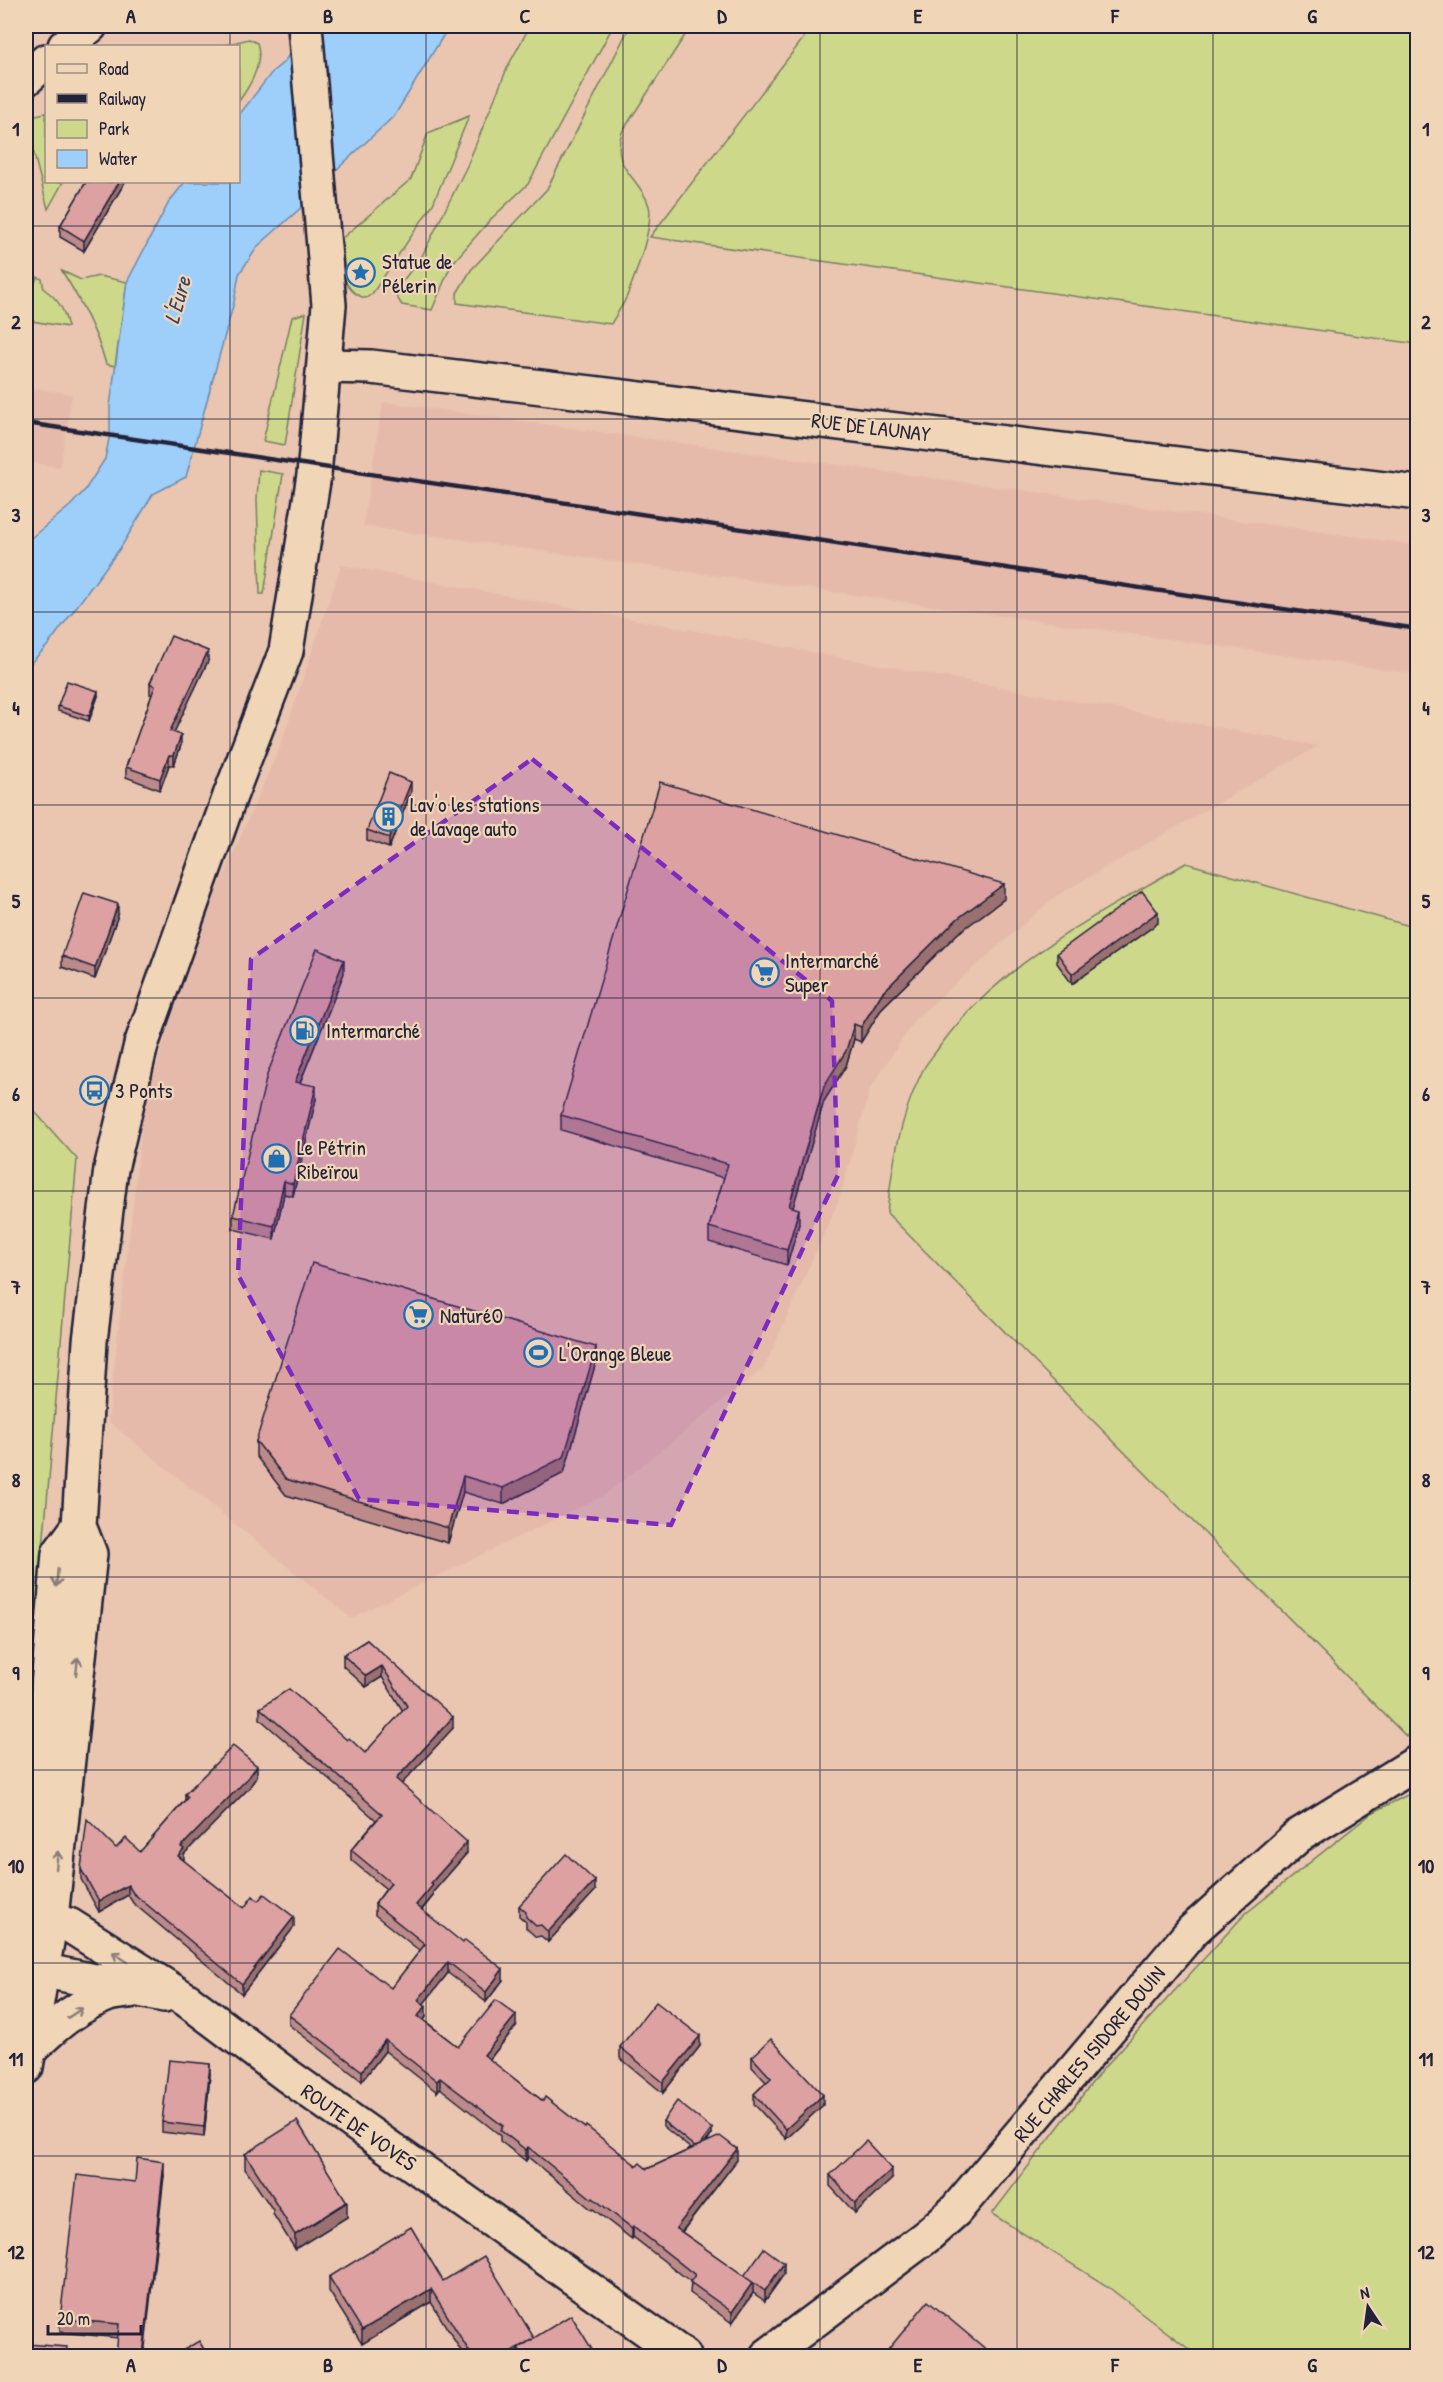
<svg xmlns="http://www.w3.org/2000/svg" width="1443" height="2382" font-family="'Patrick Hand',sans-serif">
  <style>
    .built { fill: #e6baab }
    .green { fill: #cdd88b; stroke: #787d63; stroke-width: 1.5 }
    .water { fill: #9dcffa; stroke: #6c8aae; stroke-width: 1.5 }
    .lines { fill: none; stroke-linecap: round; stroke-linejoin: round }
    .minor-casing { stroke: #22223b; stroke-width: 38 }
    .tertiary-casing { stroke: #22223b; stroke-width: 38 }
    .secondary-casing { stroke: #22223b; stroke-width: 38 }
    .minor { stroke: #f0d5b7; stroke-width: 33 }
    .tertiary { stroke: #f0d5b7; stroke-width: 33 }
    .secondary { stroke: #f0d5b7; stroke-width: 33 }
    .rail { stroke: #22223b; stroke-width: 4.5 }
    .wall { fill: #bd8a8a; stroke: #22223b; stroke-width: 1.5 }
    .shaded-wall { fill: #9a7170; stroke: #22223b; stroke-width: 1.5 }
    .building { fill: #dca1a0; stroke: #22223b; stroke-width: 1.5 }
    .oneway { stroke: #897c79 }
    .marked { fill: #7b2cbf; fill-opacity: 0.2; stroke: #7b2cbf; stroke-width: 4.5; stroke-dasharray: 12 8; stroke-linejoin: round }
    .grid { fill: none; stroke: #22223b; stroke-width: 1.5; stroke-opacity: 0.55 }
    .labels { text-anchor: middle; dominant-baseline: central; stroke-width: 4.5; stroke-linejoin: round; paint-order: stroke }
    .poi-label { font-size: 21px; fill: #22223b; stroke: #f0d5b7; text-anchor: start }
    .street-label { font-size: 21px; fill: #22223b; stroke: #f0d5b7 }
    .water-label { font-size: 22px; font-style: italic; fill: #3b4561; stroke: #f0d5b7 }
    .neatline { fill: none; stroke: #22223b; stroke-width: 2 }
    .grid-label { font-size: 20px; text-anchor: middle; font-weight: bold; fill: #22223b }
  </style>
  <rect width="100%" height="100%" fill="#eac5b0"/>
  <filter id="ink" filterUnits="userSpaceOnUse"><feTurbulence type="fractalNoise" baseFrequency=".0167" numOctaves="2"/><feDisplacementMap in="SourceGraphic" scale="12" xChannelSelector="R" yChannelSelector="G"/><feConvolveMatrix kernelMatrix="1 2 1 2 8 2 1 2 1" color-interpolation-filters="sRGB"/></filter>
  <g filter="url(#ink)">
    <g class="built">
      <polygon points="26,387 72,394 60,467 26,462"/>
      <polygon points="383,402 1417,545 1417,674 363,526"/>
      <polygon points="341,565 1318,746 1056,896 915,1019 870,1089 839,1200 764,1368 605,1495 351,1618 108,1421 144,1108 192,948 281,744"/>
    </g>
    <g class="green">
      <polygon points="530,26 613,26 528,184 491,219 451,265 432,310 402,305 396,296 398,287 422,256 467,166 508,66"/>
      <path d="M 630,26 L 691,26 L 622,132 C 610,170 640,176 649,206 C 654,223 636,274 629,291 C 625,303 617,313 611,324 L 457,303 L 457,293 L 471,270 L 547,189 Z"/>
      <polygon points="813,26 1417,26 1417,344 650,237"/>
      <path d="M 249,39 L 257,43 C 264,63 250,86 239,101 L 238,46 L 220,46 Z"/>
      <polygon points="46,113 46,182 63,182 48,209 26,123 26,117"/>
      <path d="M 469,116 L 433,204 L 372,294 L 366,298 C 339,292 342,261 340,240 L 411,179 L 428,133 Z"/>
      <polygon points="26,185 35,221 26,223"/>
      <path d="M 62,271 L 81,280 L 99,276 L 127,282 L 115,366 L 106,364 C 96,330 81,301 62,271 Z"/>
      <path d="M 37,277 L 42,279 L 44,289 C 59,300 64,309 68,327 L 26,320 L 26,309 Z"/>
      <polygon points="306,313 285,445 263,441 292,317"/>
      <polygon points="259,470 283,474 264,594 260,594 257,499"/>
      <path d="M 1186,863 L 1417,928 L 1417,1731 L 1406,1736 L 887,1213 C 892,1166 900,1116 922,1072 C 926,1063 934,1055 940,1046 C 1001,962 1098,915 1186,863 Z"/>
      <polygon points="26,1102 77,1159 26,1741"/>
      <polygon points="1417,1790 1417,2356 1198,2356 1107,2286 992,2214 1101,2071 1245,1914 1372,1813"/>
    </g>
    <polygon class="water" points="309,26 452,26 443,36 395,115 317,188 303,206 258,246 239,274 234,302 186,477 153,494 121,547 48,645 26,668 26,542 70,506 85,490 105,459 110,434 110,406 127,282 169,202 185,182 238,182 239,115 273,71 284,62"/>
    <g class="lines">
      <defs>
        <g id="minor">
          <polyline points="65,46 90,26"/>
          <polyline points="26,79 46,61"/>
        </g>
        <g id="tertiary">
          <polyline points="325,366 371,367 525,385 1418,493"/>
          <polyline points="27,1913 69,1925 187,2000 288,2076 684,2356"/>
          <polyline points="26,1967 164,1995"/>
          <path d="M 26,2050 L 30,2050 C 51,2028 77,2006 106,1995 C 113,1992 122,1992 130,1991"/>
          <polyline points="767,2356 927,2236 955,2211 1193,1930 1298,1836 1418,1762"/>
        </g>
        <g id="secondary">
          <polyline points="26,1924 38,1808 59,1553 79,1526"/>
          <polyline points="26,2067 51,1918 90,1554 79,1526 90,1341 111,1169 141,1045 230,796 286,651 314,475 329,305 305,26"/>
        </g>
      </defs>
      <use href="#minor" class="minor-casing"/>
      <use href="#tertiary" class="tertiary-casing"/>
      <use href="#secondary" class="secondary-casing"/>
      <use href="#minor" class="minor"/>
      <use href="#tertiary" class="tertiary"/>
      <use href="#secondary" class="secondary"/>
      <polyline class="rail" points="26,423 1418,629"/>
    </g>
    <g class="wall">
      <polygon points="86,182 125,182 84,251 60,237 60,226"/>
      <polygon points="208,661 174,732 181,745 174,765 169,765 160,790 126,777 126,767 152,695 150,694 150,683"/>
      <polygon points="98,696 89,721 58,711 58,706"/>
      <polygon points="411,792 389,848 367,840 367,830"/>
      <polygon points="1004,899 957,934 882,1008 861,1042 854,1039 846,1066 824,1101 793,1207 799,1224 787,1265 709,1242 709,1227 724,1178 561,1130 561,1115"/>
      <polygon points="118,915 95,979 62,967 62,956"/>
      <polygon points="1158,923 1072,984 1057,963 1057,953"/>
      <polygon points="344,973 300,1083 316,1099 293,1196 284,1194 274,1239 233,1229 233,1216"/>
      <polygon points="596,1362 564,1473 503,1504 463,1492 448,1543 286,1495 256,1456 256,1441"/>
      <polygon points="367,1640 453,1728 401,1784 467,1853 433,1892 433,1896 422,1910 503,1980 486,2002 448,1973 423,2004 426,2017 424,2020 458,2047 516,2026 489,2060 543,2101 585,2128 637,2166 647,2169 691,2149 663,2126 663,2121 712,2134 707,2142 737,2160 682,2232 744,2276 784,2274 765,2301 753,2293 732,2323 690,2293 691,2282 633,2237 632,2239 593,2209 592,2210 528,2157 526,2161 500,2141 500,2135 440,2088 437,2092 385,2051 362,2081 289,2025 289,2015 391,1988 420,1951 375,1915 375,1904 386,1889 351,1860 351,1850 376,1820 260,1719 260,1708 347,1740 365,1753 403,1711 382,1677 366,1687 343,1666 343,1655"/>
      <polygon points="257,1776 249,1788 184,1854 183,1860 244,1908 258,1901 294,1927 242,1994 133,1903 128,1895 99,1912 81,1879 81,1869 116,1848 140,1852 185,1800 185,1794"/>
      <polygon points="595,1891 548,1942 541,1936 536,1937 526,1928 526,1922 519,1916 519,1906"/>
      <polygon points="700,2046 663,2093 620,2058 620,2047"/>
      <polygon points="752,2057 823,2105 786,2139 754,2104 754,2094 766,2082 752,2067"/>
      <polygon points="210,2074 204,2137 162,2132 162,2122"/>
      <polygon points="245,2154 347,2217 295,2249 273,2214 273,2210 245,2169"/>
      <polygon points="830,2175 892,2179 855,2213 830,2186"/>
      <polygon points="164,2176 118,2338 60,2332 60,2319 135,2182"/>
      <polygon points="329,2277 443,2281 534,2338 596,2356 464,2356 431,2302 362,2344 329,2291"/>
    </g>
    <g class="shaded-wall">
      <polygon points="119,182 125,182 84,251 84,241"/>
      <polygon points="208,651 208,661 170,741 170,731"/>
      <polygon points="98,691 98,696 89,721 89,716"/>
      <polygon points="181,735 181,745 174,765 174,755"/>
      <polygon points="169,755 169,765 160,790 160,779"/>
      <polygon points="411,782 411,792 389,848 389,838"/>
      <polygon points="1004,884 1004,899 957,934 882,1008 861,1042 861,1027 882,993 957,919"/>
      <polygon points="118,904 118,915 95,979 95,968"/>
      <polygon points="1158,912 1158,923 1072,984 1072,974"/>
      <polygon points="344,960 344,973 295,1095 295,1082"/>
      <polygon points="854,1024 854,1039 846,1066 824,1101 789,1221 789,1206 824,1086"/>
      <polygon points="316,1086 316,1099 293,1196 293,1184"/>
      <polygon points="284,1181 284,1194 274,1239 274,1226"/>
      <polygon points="799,1209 799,1224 787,1265 787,1250"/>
      <polygon points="596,1347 596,1362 564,1473 503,1504 503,1488"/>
      <polygon points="463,1476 463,1492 448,1543 448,1528"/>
      <polygon points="382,1666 382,1677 366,1687 366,1676"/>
      <polygon points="453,1717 453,1728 396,1790 396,1779"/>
      <polygon points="257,1766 257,1776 249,1788 184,1854 184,1860 178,1856 181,1847"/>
      <polygon points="467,1842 467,1853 433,1892 433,1896 416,1916 416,1905 431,1883"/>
      <polygon points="595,1881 595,1891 548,1942 548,1932"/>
      <polygon points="128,1885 128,1895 99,1912 99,1901"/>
      <polygon points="294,1917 294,1927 242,1994 242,1984"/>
      <polygon points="448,1962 448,1973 418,2011 418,2000"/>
      <polygon points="503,1969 503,1980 486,2002 486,1992"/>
      <polygon points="426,2006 426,2017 418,2027 418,2016"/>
      <polygon points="516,2015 516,2026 484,2066 484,2055"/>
      <polygon points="700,2036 700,2046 663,2093 663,2082"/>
      <polygon points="385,2040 385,2051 362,2081 362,2071"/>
      <polygon points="210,2064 210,2074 204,2137 204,2127"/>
      <polygon points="440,2078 440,2088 437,2092 437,2081"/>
      <polygon points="823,2095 823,2105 786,2139 786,2129"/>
      <polygon points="712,2129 712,2134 697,2154 697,2149"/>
      <polygon points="528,2147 528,2157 526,2161 526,2150"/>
      <polygon points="737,2149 737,2160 676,2239 676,2228"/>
      <polygon points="164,2162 164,2176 144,2356 143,2356"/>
      <polygon points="892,2169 892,2179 855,2213 855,2203"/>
      <polygon points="347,2202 347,2217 295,2249 295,2235"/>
      <polygon points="633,2226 633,2237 632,2239 632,2228"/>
      <polygon points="784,2263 784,2274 765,2301 765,2291"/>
      <polygon points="753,2282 753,2293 732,2323 732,2312"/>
      <polygon points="431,2289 431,2302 362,2344 362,2330"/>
      <polygon points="533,2339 518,2348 518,2356 503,2356"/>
    </g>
    <g class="building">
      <polygon points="86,182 119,182 84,241 60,226"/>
      <polygon points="171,636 208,651 170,731 181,735 174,755 169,755 160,779 126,767 155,686 150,683"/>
      <polygon points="67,681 98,691 89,716 58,706"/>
      <polygon points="389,773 411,782 389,838 367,830"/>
      <polygon points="660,782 1004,884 957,919 882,993 861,1027 854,1024 846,1051 824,1086 789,1206 799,1209 787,1250 709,1227 728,1164 561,1115"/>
      <polygon points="1142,891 1158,912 1072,974 1057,953"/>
      <polygon points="84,893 118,904 95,968 62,956"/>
      <polygon points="317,949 344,960 295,1082 316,1086 293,1184 284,1181 274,1226 233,1216 267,1075"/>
      <polygon points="312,1263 596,1347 564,1457 503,1488 463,1476 448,1528 286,1479 256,1441"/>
      <polygon points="367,1640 453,1717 396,1779 467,1842 431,1883 433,1885 416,1905 463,1943 465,1940 503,1969 486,1992 448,1962 418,2000 426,2006 418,2016 458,2047 496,2000 516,2015 484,2055 543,2101 545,2097 585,2128 586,2126 637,2166 640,2163 647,2169 720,2136 737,2149 676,2228 753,2282 732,2312 690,2282 695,2275 633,2226 632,2228 593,2198 592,2199 528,2147 526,2150 500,2130 503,2126 440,2078 437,2081 385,2040 362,2071 289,2015 340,1949 391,1988 425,1944 375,1904 391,1883 351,1850 382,1814 260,1708 289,1689 347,1740 349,1738 365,1753 407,1706 382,1666 366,1676 343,1655"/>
      <polygon points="233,1746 257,1766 249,1777 181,1847 184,1849 178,1856 244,1908 253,1896 258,1901 264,1894 294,1917 242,1984 133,1893 128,1885 99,1901 81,1869 87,1819 116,1848 126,1838 140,1852 188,1797 185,1794"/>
      <polygon points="566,1854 595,1881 548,1932 541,1925 536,1926 526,1917 526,1912 519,1906"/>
      <polygon points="656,2002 700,2036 663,2082 620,2047"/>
      <polygon points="771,2039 823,2095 786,2129 754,2094 771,2078 752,2057"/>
      <polygon points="169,2060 210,2064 204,2127 162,2122"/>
      <polygon points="677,2101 712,2129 700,2145 695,2147 663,2121"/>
      <polygon points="297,2121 347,2202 295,2235 273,2199 274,2198 245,2154"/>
      <polygon points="866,2141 892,2169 855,2203 830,2175"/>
      <polygon points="137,2158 164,2162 143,2356 116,2356 119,2324 60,2319 77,2175 135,2182"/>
      <polygon points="411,2227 443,2281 484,2256 534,2338 571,2315 596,2356 524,2356 518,2348 533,2339 503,2356 472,2356 431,2289 362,2330 329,2277"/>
      <polygon points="764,2248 784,2263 765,2291 744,2276"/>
      <polygon points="928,2301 994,2356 883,2356"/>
      <polygon points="199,2341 208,2356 179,2356 177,2354"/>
      <polygon points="26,2344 67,2347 66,2356 26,2356"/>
    </g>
    <defs><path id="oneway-shaft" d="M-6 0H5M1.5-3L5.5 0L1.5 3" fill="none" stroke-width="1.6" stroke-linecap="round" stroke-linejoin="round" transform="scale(1.5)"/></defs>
    <g class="oneway">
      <use href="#oneway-shaft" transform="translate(57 1578) rotate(95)"/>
      <use href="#oneway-shaft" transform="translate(77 1666) rotate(-84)"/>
      <use href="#oneway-shaft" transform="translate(57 1860) rotate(-84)"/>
      <use href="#oneway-shaft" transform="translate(120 1957) rotate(-147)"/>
      <use href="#oneway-shaft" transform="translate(75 2013) rotate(-33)"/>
    </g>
  </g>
  <path class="marked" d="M 532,759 L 832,1001 L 838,1175 L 671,1525 L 359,1499 L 238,1275 L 251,959 Z"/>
  <path class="grid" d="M 230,26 L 230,46M 426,26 L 426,2356M 623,26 L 623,2356M 820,26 L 820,2356M 1017,26 L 1017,2356M 1213,26 L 1213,2356M 230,182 L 230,2356M 26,226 L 1418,226M 26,419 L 1418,419M 26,612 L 1418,612M 26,805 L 1418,805M 26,998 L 1418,998M 26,1191 L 1418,1191M 26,1384 L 1418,1384M 26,1577 L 1418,1577M 26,1770 L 1418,1770M 26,1963 L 1418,1963M 26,2156 L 1418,2156"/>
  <defs>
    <symbol id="sight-ring" viewBox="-11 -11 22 22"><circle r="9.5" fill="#f0d5b7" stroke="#1f6fb2" stroke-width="1.5"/><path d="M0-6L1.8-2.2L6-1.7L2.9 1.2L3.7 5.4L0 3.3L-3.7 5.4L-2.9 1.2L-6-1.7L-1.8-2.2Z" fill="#1f6fb2"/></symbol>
    <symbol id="building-ring" viewBox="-11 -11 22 22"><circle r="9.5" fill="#f0d5b7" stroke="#1f6fb2" stroke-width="1.5"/><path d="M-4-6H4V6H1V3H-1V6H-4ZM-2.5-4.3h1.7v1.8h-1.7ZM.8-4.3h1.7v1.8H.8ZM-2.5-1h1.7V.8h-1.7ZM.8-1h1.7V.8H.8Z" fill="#1f6fb2"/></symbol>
    <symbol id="supermarket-ring" viewBox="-11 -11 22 22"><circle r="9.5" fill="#f0d5b7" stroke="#1f6fb2" stroke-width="1.5"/><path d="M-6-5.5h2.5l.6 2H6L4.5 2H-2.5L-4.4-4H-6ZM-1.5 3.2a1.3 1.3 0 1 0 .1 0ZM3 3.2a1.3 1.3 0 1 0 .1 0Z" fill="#1f6fb2"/></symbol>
    <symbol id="fuel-ring" viewBox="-11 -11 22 22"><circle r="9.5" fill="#f0d5b7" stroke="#1f6fb2" stroke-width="1.5"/><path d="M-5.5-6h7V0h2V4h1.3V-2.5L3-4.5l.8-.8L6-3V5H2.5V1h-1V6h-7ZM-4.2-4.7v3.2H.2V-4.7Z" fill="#1f6fb2"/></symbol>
    <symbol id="bus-ring" viewBox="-11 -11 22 22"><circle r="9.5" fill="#f0d5b7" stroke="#1f6fb2" stroke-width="1.5"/><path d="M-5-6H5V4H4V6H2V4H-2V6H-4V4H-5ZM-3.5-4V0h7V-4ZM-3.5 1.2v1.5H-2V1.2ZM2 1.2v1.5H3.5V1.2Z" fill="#1f6fb2"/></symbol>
    <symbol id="shop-ring" viewBox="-11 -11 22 22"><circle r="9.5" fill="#f0d5b7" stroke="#1f6fb2" stroke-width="1.5"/><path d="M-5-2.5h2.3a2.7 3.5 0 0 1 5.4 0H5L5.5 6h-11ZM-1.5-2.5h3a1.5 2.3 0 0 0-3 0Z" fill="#1f6fb2"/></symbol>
    <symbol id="stadium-ring" viewBox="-11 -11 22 22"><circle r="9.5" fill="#f0d5b7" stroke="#1f6fb2" stroke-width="1.5"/><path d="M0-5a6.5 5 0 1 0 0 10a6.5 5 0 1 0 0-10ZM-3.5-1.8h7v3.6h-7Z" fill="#1f6fb2"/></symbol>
  </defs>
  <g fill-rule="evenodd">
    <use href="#sight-ring" x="344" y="256" width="33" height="33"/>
    <use href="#building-ring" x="372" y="800" width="33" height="33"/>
    <use href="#supermarket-ring" x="748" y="956" width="33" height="33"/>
    <use href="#fuel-ring" x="288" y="1014" width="33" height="33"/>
    <use href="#bus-ring" x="78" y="1074" width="33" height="33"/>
    <use href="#shop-ring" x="260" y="1142" width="33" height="33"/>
    <use href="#supermarket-ring" x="402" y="1298" width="33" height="33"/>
    <use href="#stadium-ring" x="522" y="1336" width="33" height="33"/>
  </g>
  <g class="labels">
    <g class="poi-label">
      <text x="382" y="261">Statue de<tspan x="382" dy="24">Pélerin</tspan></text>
      <text x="410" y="804">Lav'o les stations<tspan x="410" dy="24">de lavage auto</tspan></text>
      <text x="785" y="960">Intermarché<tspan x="785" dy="24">Super</tspan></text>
      <text x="326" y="1030">Intermarché</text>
      <text x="115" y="1090">3 Ponts</text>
      <text x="297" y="1147">Le Pétrin<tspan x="297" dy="24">Ribeïrou</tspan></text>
      <text x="440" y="1315">NaturéO</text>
      <text x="559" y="1353">L'Orange Bleue</text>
    </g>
    <g class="street-label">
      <text transform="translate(871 427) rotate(7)">RUE DE LAUNAY</text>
      <text transform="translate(1089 2054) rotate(-50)">RUE CHARLES ISIDORE DOUIN</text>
      <text transform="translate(359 2127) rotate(35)">ROUTE DE VOVES</text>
    </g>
    <g class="water-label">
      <text transform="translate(177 300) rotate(-74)">L'Eure</text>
    </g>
  </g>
  <rect width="1443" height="2382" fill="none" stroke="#f0d5b7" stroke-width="66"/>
  <rect x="45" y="45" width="195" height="138" fill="#f0d5b7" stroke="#9e8d85" stroke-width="1.5"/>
  <rect x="57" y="64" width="30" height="9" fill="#f0d5b7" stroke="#9e8d85" stroke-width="1.5"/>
  <text x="99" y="75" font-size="18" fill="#22223b">Road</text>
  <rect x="57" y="94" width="30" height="9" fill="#22223b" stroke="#9e8d85" stroke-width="1.5"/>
  <text x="99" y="105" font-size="18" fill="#22223b">Railway</text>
  <rect x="57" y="120" width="30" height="18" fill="#cdd88b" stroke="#9e8d85" stroke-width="1.5"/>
  <text x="99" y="135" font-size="18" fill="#22223b">Park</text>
  <rect x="57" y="150" width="30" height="18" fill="#9dcffa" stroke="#9e8d85" stroke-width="1.5"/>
  <text x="99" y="165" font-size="18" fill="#22223b">Water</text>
  <g transform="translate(1368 2307) rotate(347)" stroke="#f0d5b7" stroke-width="4.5" paint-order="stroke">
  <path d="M0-4.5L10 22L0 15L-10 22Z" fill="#22223b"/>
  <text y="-9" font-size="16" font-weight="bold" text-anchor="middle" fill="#22223b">N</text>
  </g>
  <path d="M48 2325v9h93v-9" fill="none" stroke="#22223b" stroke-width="3"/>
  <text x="57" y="2325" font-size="18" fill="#22223b" stroke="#f0d5b7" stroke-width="4.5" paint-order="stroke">20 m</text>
  <rect x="33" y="33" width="1377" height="2316" class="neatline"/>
  <g class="grid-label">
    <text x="131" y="23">A</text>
    <text x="328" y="23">B</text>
    <text x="525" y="23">C</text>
    <text x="722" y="23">D</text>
    <text x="918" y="23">E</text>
    <text x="1115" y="23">F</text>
    <text x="1312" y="23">G</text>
    <text x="16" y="136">1</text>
    <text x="1426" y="136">1</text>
    <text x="16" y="329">2</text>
    <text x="1426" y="329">2</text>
    <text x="16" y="522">3</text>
    <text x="1426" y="522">3</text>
    <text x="16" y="715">4</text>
    <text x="1426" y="715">4</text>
    <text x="16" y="908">5</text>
    <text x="1426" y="908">5</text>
    <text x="16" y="1101">6</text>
    <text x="1426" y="1101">6</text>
    <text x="16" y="1294">7</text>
    <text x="1426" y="1294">7</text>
    <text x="16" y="1487">8</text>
    <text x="1426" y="1487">8</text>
    <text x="16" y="1680">9</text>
    <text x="1426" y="1680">9</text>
    <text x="16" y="1873">10</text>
    <text x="1426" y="1873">10</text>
    <text x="16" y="2066">11</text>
    <text x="1426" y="2066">11</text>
    <text x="16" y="2259">12</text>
    <text x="1426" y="2259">12</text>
    <text x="131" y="2372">A</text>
    <text x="328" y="2372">B</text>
    <text x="525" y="2372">C</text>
    <text x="722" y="2372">D</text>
    <text x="918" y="2372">E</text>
    <text x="1115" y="2372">F</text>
    <text x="1312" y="2372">G</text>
  </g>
</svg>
